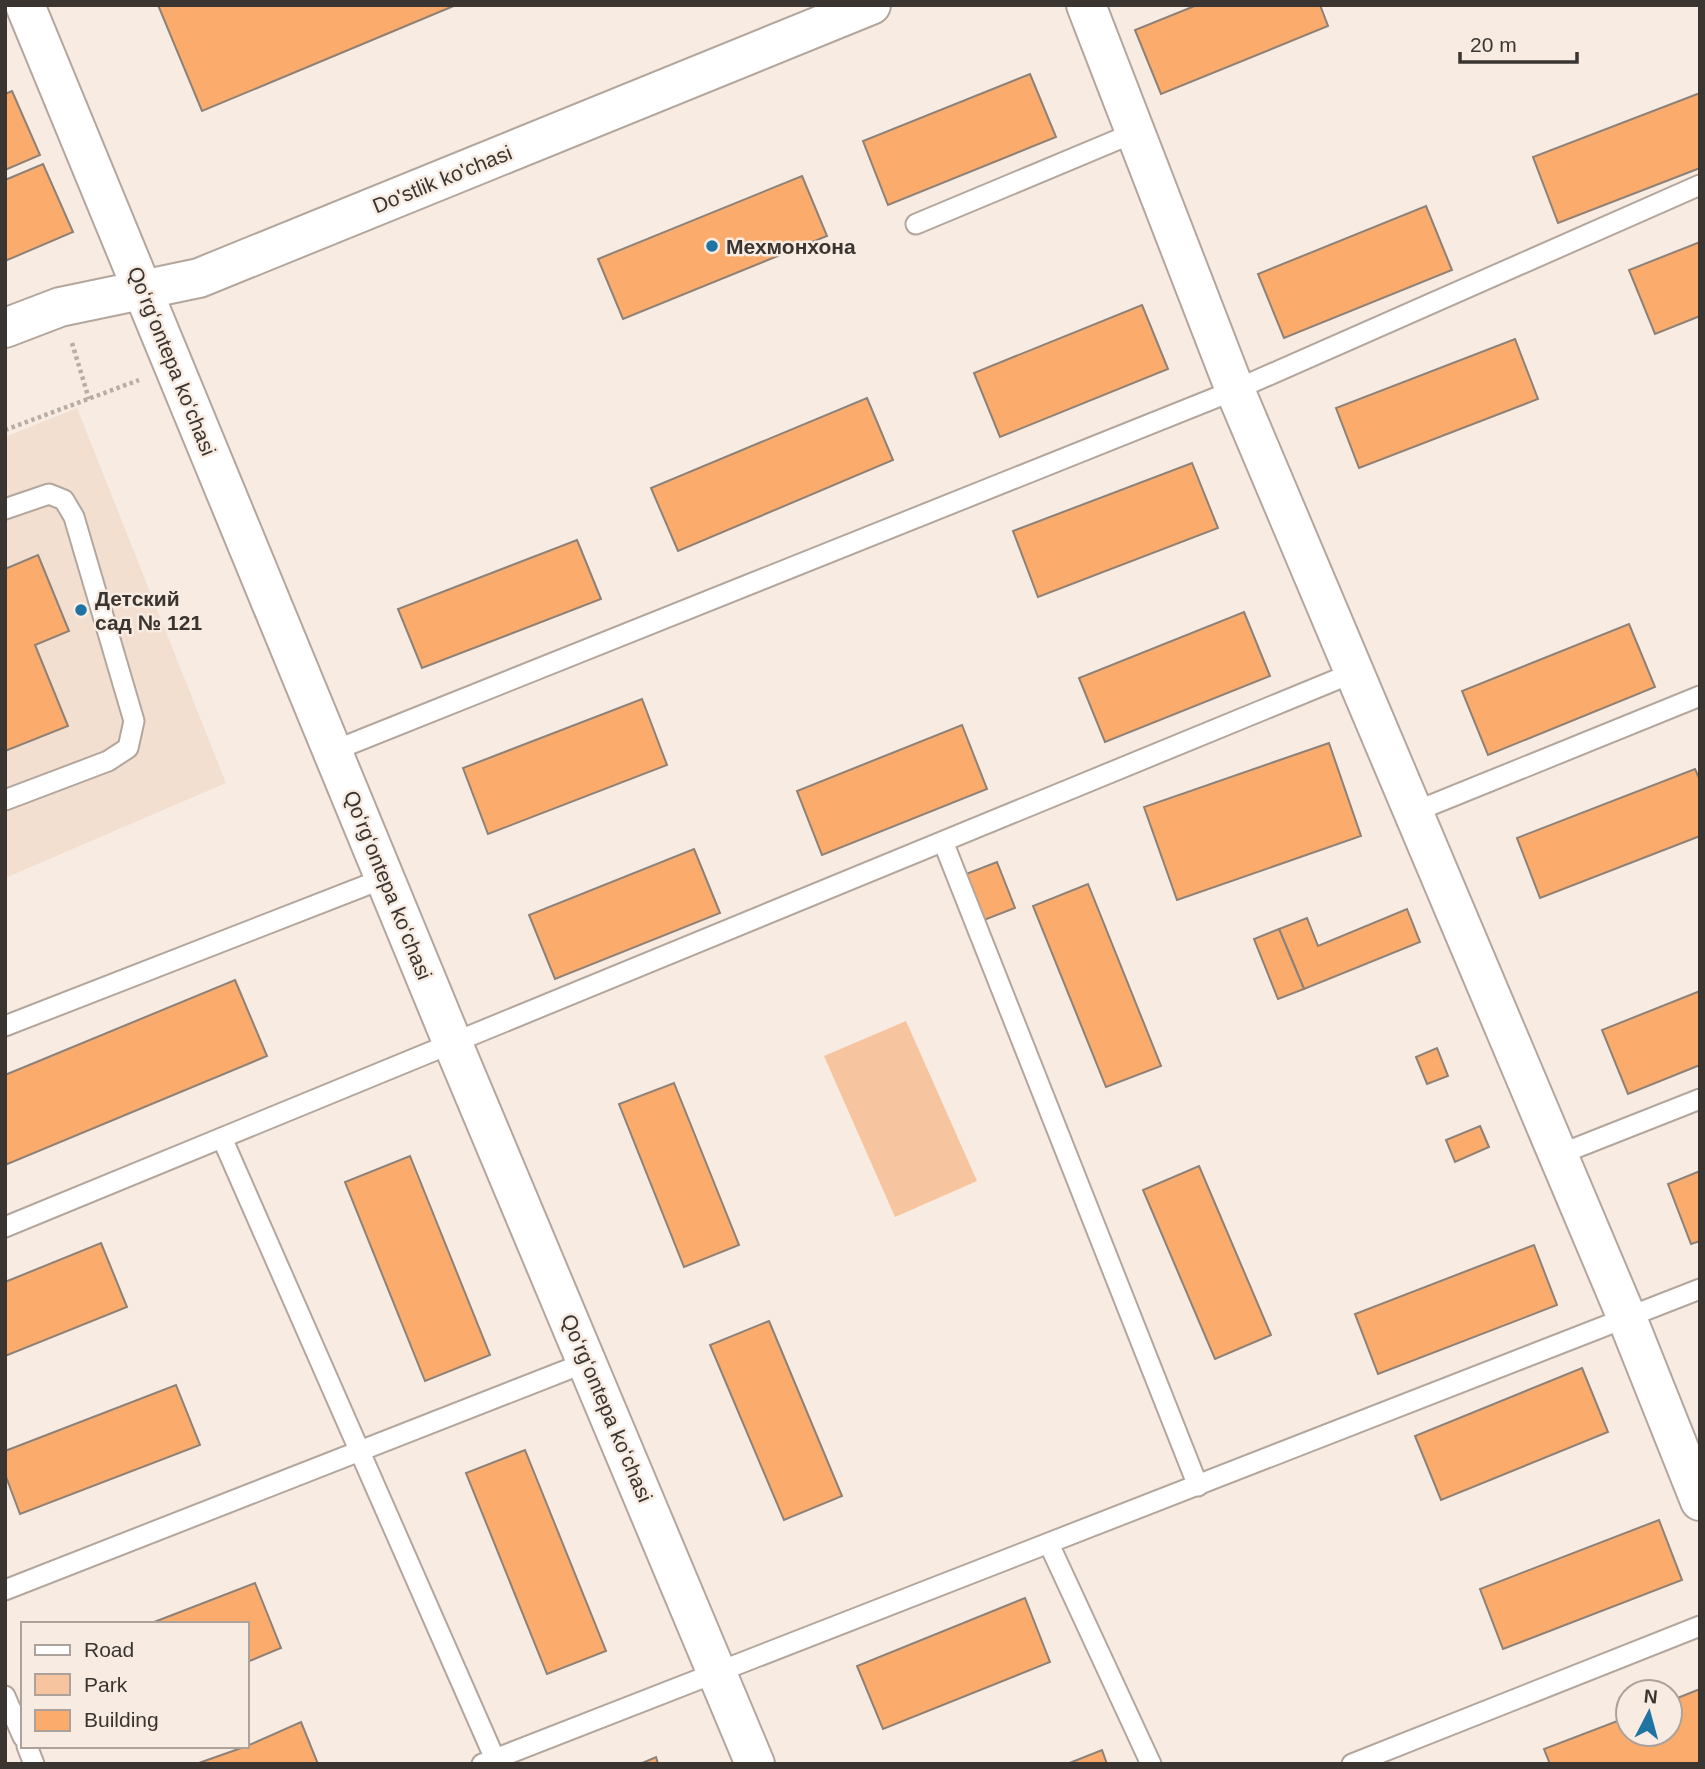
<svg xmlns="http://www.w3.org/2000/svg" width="1705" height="1769" font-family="Arial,sans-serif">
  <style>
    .built { fill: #f3dfd0 }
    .green { fill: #f6c59f }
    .building { fill: #fbac6c; stroke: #8d8178; stroke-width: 2 }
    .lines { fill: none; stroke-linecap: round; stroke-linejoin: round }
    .service-casing { stroke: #b3a69d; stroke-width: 23 }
    .minor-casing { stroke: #b3a69d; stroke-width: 42 }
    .tertiary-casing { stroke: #b3a69d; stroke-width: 42 }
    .path { stroke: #b8ada5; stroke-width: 4.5; stroke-dasharray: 3.5 3.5; stroke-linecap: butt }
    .service { stroke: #fff; stroke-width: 19 }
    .minor { stroke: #fff; stroke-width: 38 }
    .tertiary { stroke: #fff; stroke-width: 38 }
    .poi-dot { fill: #1f74a4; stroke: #f8ebe1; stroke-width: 2.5 }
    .labels { text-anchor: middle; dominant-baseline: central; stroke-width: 5; stroke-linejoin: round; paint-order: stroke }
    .street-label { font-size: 21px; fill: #3a3531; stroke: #f8ebe1 }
    .poi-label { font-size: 21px; font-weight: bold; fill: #3a3531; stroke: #f8ebe1; text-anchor: start }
  </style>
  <rect width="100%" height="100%" fill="#f8ebe1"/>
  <polygon class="built" points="77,408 226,783 5,878 5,437"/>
  <polygon class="green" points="906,1021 977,1181 895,1217 824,1056"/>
  <g class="building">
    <polygon points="158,5 456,5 202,111"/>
    <polygon points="1197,5 1320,5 1328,26 1161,94 1135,30"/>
    <polygon points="1030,74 1056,137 888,205 863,141"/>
    <polygon points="12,91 40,155 5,170 5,94"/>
    <polygon points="1700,93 1700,168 1558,223 1533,157"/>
    <polygon points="43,164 73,232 5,261 5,180"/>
    <polygon points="802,176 827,236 623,319 598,259"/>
    <polygon points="1426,206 1452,270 1284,338 1258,274"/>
    <polygon points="1700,242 1700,316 1655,334 1629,270"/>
    <polygon points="1142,305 1168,369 1000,437 974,373"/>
    <polygon points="1515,339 1538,399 1359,468 1336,408"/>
    <polygon points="867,398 893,460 678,551 651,488"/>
    <polygon points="1192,463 1218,528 1038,597 1013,531"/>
    <polygon points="577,540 601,599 422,668 398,609"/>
    <polygon points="38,555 69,631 35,645 68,726 5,751 5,569"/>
    <polygon points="1244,612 1270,676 1105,742 1079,678"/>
    <polygon points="1629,624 1655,687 1488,755 1462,691"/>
    <polygon points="642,699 667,765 488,834 463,768"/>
    <polygon points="962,725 987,789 822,855 797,791"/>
    <polygon points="1329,743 1361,836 1177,900 1144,807"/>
    <polygon points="1695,769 1700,780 1700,836 1540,898 1517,838"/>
    <polygon points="694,849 720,913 555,979 529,915"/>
    <polygon points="997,862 1015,908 984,920 966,874"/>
    <polygon points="1088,884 1161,1066 1106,1087 1033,906"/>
    <polygon points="1407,909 1420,942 1304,989 1279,929 1307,918 1318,946"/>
    <polygon points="1279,929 1304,989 1278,999 1254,939"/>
    <polygon points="235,980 267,1056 5,1165 5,1075"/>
    <polygon points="1700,991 1700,1065 1628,1094 1602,1030"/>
    <polygon points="1437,1048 1448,1076 1427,1084 1416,1057"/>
    <polygon points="674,1083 739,1245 684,1267 619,1104"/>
    <polygon points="1480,1126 1489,1147 1455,1162 1446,1140"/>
    <polygon points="410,1156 490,1355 425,1381 345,1182"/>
    <polygon points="1199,1166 1271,1335 1215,1359 1143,1190"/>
    <polygon points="1700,1171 1700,1241 1691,1244 1668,1184"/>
    <polygon points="101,1243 127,1307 5,1356 5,1282"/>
    <polygon points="1534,1245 1557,1305 1378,1374 1355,1314"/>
    <polygon points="769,1321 842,1496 784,1520 710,1345"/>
    <polygon points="1582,1368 1608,1432 1441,1500 1415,1436"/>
    <polygon points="176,1385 200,1445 20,1514 5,1474 5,1451"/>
    <polygon points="525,1450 606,1651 547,1674 466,1473"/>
    <polygon points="1659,1520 1682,1580 1503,1649 1480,1589"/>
    <polygon points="255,1583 281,1648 247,1662 247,1624 149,1624"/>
    <polygon points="1025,1598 1050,1662 883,1729 857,1666"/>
    <polygon points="1700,1689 1700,1764 1550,1764 1544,1749 1628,1717 1628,1734 1670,1734 1670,1701"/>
    <polygon points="301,1722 318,1764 196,1764 247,1746"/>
    <polygon points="1102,1750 1107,1764 1067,1764"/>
    <polygon points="656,1757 658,1764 640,1764"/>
  </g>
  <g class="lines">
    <defs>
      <g id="service">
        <polyline points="916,224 1136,132"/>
        <polyline points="5,509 49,494 64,500 74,517 134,721 128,748 108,761 5,800"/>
        <polyline points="333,751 1235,390 1700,185"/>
        <polyline points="1414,812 1700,696"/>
        <polyline points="944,844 1198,1486"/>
        <polyline points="5,1026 385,878"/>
        <polyline points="222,1138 495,1759"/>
        <polyline points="1558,1155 1700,1099"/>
        <polyline points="5,1227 1355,672"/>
        <polyline points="1049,1544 1151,1764"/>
        <polyline points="5,1590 587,1362"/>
        <polyline points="5,1696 23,1737"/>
        <polyline points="27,1746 34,1764"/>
        <polyline points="482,1764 1700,1289"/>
        <polyline points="1352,1764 1700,1626"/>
      </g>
      <polyline id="minor" points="1086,5 1235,390 1627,1318 1700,1501"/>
      <g id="tertiary">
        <polyline points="25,5 453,1044 755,1764"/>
        <polyline points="5,328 60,307 199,278 871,5"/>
      </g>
    </defs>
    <use href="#service" class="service-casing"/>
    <use href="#minor" class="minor-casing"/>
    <use href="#tertiary" class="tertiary-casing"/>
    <g class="path">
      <polyline points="72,343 89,399"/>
      <polyline points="5,430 139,380"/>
    </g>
    <use href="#service" class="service"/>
    <use href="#minor" class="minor"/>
    <use href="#tertiary" class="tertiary"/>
  </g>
  <g class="poi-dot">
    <circle cx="712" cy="246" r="7"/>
    <circle cx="81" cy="610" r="7"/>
  </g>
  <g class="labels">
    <g class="street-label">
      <text transform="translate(442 179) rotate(-22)">Do'stlik ko'chasi</text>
      <text transform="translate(172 361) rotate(68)">Qoʻrgʻontepa koʻchasi</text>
      <text transform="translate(388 885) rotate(68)">Qoʻrgʻontepa koʻchasi</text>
      <text transform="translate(607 1408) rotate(67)">Qoʻrgʻontepa koʻchasi</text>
    </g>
    <g class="poi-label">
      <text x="726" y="246">Мехмонхона</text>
      <text x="95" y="598">Детский<tspan x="95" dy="24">сад № 121</tspan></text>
    </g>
  </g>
  <rect width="1705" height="1769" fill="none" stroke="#3a3531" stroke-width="14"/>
  <rect x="21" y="1622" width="228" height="126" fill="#f8ebe1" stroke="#aca29b" stroke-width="2"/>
  <rect x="35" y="1645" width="35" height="10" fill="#ffffff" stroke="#aca29b" stroke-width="2"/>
  <text x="84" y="1657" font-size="21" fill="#3a3531">Road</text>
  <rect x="35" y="1674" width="35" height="21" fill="#f6c59f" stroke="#aca29b" stroke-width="2"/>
  <text x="84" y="1692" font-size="21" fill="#3a3531">Park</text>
  <rect x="35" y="1710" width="35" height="21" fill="#fbac6c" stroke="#aca29b" stroke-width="2"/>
  <text x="84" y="1727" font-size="21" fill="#3a3531">Building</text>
  <g transform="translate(1649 1713) rotate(6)"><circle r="33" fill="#f8ebe1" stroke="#aca29b" stroke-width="2"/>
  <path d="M0-5L12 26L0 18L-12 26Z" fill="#1f74a4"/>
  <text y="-10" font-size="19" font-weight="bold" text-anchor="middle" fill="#3a3531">N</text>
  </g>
  <path d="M1460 52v10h117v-10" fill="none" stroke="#3a3531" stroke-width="3.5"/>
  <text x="1470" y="52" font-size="21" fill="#3a3531" stroke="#f8ebe1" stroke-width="5" paint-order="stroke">20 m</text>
</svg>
